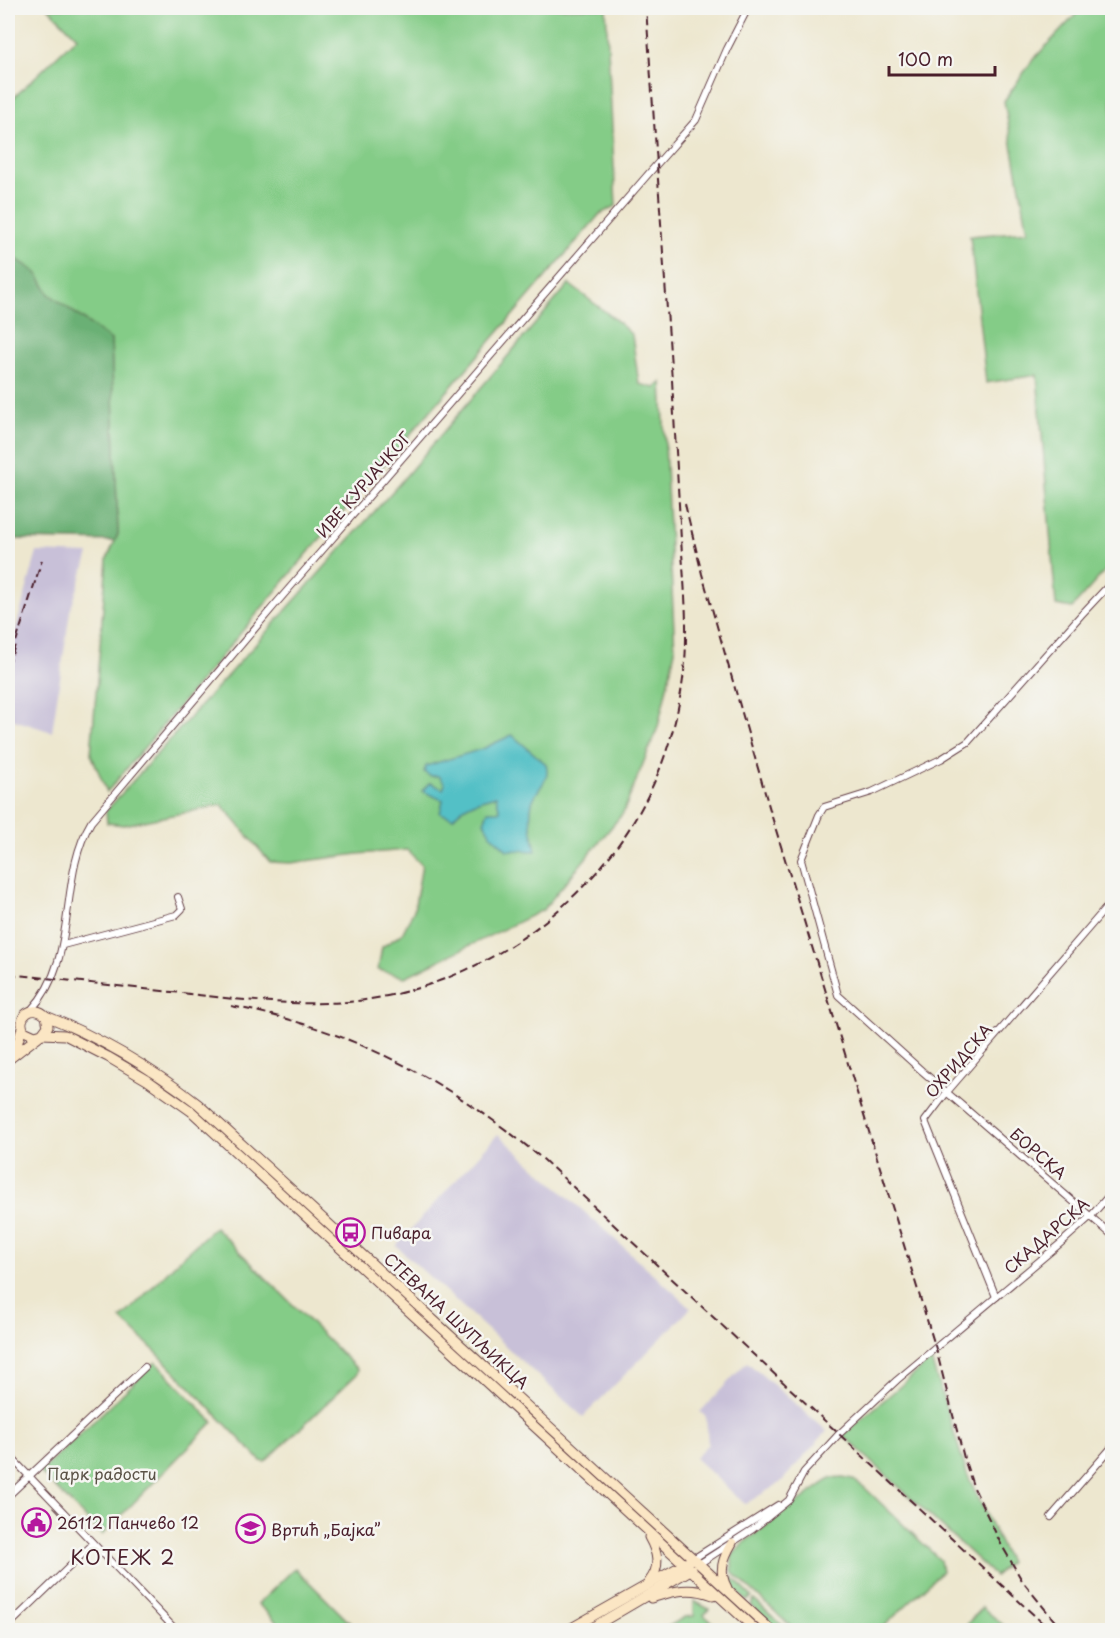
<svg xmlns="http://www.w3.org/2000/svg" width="1120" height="1638" font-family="'Playpen Sans',sans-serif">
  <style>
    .industrial { fill: #c8c0d8 }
    .green { fill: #84cc87; stroke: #677659; stroke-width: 1.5 }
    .forest { fill: #6bb074; stroke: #5a6850; stroke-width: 1.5 }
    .water { fill: #52c0c6; stroke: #4e7078; stroke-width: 1.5 }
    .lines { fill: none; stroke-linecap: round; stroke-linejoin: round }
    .street-casing { stroke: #623d44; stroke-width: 8 }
    .secondary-casing { stroke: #623d44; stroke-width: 11 }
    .street { stroke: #fff; stroke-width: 6 }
    .secondary { stroke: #fbe6c4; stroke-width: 9 }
    .rail { stroke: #4a1f2b; stroke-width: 2; stroke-dasharray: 9 4.5; stroke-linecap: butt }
    .labels { text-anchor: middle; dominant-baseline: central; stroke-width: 5; stroke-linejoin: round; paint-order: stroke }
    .street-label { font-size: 16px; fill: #4a1f2b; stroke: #f6f6f2 }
    .poi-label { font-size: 16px; fill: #4a1f2b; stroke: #f6f6f2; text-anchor: start }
    .park-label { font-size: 16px; fill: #5b5347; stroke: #f6f6f2 }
    .quarter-label { font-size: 20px; letter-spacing: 1.5px; fill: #4a1f2b; stroke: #f6f6f2 }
  </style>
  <rect width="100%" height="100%" fill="#f6f6f2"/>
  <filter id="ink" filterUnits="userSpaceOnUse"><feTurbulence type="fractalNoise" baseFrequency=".0167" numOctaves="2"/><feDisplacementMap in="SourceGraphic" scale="12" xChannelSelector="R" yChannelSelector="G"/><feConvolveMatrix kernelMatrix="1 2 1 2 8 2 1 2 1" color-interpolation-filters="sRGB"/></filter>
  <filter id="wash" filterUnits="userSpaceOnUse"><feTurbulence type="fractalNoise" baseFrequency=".008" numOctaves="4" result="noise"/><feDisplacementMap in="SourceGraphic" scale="24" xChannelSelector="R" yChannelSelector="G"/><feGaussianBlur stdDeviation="1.35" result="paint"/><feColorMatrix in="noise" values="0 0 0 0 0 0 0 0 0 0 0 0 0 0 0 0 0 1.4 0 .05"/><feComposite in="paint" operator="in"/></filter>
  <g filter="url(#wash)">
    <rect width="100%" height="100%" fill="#ede7cf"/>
    <g class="industrial">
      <polygon points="37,552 89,554 70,611 52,732 8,718 8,656"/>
      <polygon points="498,1134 691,1308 583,1417 396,1246"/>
      <polygon points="747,1362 827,1431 780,1483 745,1504 695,1458 708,1444 706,1417 700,1412"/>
    </g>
    <g class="green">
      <polygon points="48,8 606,8 616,206 600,214 308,553 107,792 91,754 107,559 118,534 111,340 49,294 37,273 8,254 8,103 77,37"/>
      <polygon points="1082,8 1112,8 1112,563 1072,608 1056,605 1037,375 986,383 970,236 1028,231 1004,101 1032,61"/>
      <polygon points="569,284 616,320 632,335 639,384 655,388 662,382 675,651 658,727 623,813 543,910 405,977 378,970 382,947 402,934 414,910 422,865 407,850 358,854 291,863 270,862 222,805 124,825 107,823 106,811 399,484"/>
      <polygon points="215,1227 358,1370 357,1374 265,1462 261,1461 156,1352 121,1319 180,1259"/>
      <polygon points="931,1360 967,1474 1009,1562 995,1576 843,1435"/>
      <polygon points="156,1362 213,1422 102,1535 40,1472"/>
      <polygon points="843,1477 852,1479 864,1487 940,1560 942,1571 880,1630 795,1630 736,1576 732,1571 732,1556 742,1544 821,1485 832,1478"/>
      <polygon points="295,1568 357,1630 285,1630 258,1604"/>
      <polygon points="731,1576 752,1597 747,1601 731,1586 728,1580"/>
      <polygon points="754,1600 788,1630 778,1630 751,1605"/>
      <polygon points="694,1601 709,1609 704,1615 721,1630 698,1630 691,1625 685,1630 662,1630 685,1617 694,1616"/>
      <polygon points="982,1607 1009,1630 962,1630"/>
    </g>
    <polygon class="forest" points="8,253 37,273 49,294 111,340 118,534 115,541 12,539 8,541"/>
    <path class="water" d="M 512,735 L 546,764 C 551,782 536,788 532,803 C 528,819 533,836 536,851 L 507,850 L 491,835 L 484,822 L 488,811 L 500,811 L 496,796 C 480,800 464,804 453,818 L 440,813 L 443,800 L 422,791 L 430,783 L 443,789 L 445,784 L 439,776 L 430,776 L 424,772 L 426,766 L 482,749 Z"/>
  </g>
  <g filter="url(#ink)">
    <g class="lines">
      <defs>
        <g id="street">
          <polyline points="1112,582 1081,615 968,742 941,759 872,792 824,807 819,815 801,860 838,995 922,1071 1112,1235"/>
          <polyline points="63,945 176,915 182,909 178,897"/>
          <path d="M 31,1010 C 80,958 57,879 91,822 L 273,607 L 657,164 L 696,120 L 727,49 L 748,8"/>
          <polyline points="996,1297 925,1121 947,1092 1112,901"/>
          <polyline points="8,1454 176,1630"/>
          <polyline points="8,1496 145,1367"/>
          <polyline points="1051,1517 1112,1447"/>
          <polyline points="693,1559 778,1505"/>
          <polyline points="699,1564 753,1529 789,1500 804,1472 838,1435 897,1380 1062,1242 1091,1216 1112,1192"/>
          <polyline points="8,1626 93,1544"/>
        </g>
        <g id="secondary">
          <path d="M 46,1016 L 48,1026 L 42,1034 L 35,1036 L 24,1031 C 16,1016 33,1003 46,1016 C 101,1038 150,1067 198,1104 L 771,1630"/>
          <polyline points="42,1034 65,1035 108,1057 147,1080 191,1111 756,1630"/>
          <polyline points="14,1055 22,1028"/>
          <polyline points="8,1060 39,1036"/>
          <path d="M 649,1537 C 658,1553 661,1567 649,1582"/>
          <path d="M 727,1588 C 718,1572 723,1558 732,1543"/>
          <path d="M 651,1598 C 673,1591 690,1586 713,1595"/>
          <polyline points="568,1630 688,1562"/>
          <polyline points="588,1630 692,1569"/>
        </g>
      </defs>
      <use href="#street" class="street-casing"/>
      <use href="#secondary" class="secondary-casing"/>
      <use href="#street" class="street"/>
      <use href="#secondary" class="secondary"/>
      <g class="rail">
        <polyline points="685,504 702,574 772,817 936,1349 964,1458 973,1486 1001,1544 1023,1582 1062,1630"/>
        <polyline points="8,667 42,560"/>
        <path d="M 8,974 C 66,980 124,987 182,993 C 240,1000 298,1007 357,1001 C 428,992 495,963 550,917 C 630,851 675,766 685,662 C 688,622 684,580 681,540 C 678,487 675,433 672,380 C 663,256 655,132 646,8"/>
        <path d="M 231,1006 C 353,1029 449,1081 544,1160 L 1050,1630"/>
      </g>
    </g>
  </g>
  <defs>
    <symbol id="bus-ring" viewBox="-11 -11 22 22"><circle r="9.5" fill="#f6f6f2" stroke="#b5179e" stroke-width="1.5"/><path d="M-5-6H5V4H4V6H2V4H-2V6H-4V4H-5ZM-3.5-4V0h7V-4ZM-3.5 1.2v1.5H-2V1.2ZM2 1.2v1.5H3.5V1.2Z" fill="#b5179e"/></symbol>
    <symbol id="civic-ring" viewBox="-11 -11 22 22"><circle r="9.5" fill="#f6f6f2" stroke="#b5179e" stroke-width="1.5"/><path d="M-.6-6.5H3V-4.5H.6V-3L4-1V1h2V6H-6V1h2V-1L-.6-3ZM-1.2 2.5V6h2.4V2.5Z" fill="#b5179e"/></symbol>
    <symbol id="school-ring" viewBox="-11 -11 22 22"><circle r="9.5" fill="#f6f6f2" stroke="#b5179e" stroke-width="1.5"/><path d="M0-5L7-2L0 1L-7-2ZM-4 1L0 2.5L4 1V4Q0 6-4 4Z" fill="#b5179e"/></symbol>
  </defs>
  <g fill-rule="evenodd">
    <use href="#bus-ring" x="334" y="1216" width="33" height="33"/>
    <use href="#civic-ring" x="20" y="1506" width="33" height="33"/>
    <use href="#school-ring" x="234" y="1512" width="33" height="33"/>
  </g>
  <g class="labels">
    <g class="street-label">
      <text transform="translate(363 484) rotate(-49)">ИВЕ КУРЈАЧКОГ</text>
      <text transform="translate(958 1060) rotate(-49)">ОХРИДСКА</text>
      <text transform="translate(1039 1153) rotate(41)">БОРСКА</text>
      <text transform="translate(1046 1235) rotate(-41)">СКАДАРСКА</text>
      <text transform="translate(457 1320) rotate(43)">СТЕВАНА ШУПЉИКЦА</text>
    </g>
    <g class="poi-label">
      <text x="371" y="1232">Пивара</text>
      <text x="57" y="1522">26112 Панчево 12</text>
      <text x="271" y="1529">Вртић „Бајка”</text>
    </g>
    <g class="park-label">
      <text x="102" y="1473">Парк радости</text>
    </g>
    <g class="quarter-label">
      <text x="123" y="1557">КОТЕЖ 2</text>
    </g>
  </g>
  <rect width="1120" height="1638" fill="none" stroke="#f6f6f2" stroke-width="30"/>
  <path d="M889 66v9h106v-9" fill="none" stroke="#4a1f2b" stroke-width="3"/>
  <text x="898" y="66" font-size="18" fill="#4a1f2b" stroke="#f6f6f2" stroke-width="4.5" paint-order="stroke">100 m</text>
</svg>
